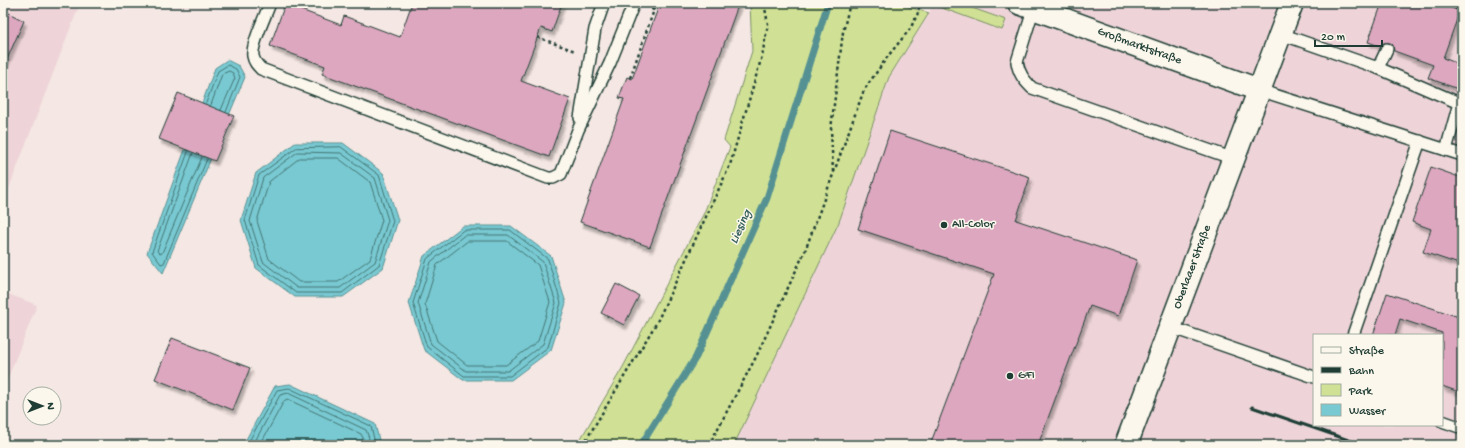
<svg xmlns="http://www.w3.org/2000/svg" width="1465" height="448" font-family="'Gochi Hand',sans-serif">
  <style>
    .built { fill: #eed4d8; fill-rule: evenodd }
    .green { fill: #d0e195; stroke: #788f64 }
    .water { fill: #79c9d2; stroke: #559193 }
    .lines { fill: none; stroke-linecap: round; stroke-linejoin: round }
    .shore { stroke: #437573; stroke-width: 1 }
    .stream { stroke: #559193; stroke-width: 7 }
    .building { fill: #dda7bf; stroke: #1f3d34; filter: url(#shadow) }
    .service-casing { stroke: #1f3d34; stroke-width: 14 }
    .minor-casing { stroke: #1f3d34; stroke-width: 25 }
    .secondary-casing { stroke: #1f3d34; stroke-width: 25 }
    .path { stroke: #1f3d34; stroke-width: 2.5; stroke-dasharray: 3 3; stroke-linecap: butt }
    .service { stroke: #fbf7ec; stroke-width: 11 }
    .minor { stroke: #fbf7ec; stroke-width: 22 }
    .secondary { stroke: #fbf7ec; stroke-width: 22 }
    .rail { stroke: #1f3d34; stroke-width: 3 }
    .poi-dot { fill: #1f3d34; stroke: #fbf7ec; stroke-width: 1.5 }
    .labels { text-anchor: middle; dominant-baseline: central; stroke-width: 3; stroke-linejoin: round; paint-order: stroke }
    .street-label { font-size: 12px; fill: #1f3d34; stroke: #fbf7ec }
    .poi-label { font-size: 12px; fill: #1f3d34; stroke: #fbf7ec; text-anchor: start }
    .water-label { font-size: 13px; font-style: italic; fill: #36605c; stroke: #fbf7ec }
  </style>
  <defs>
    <filter id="shadow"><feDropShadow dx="2.5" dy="4.5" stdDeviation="1" flood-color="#0004"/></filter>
  </defs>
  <rect width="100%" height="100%" fill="#f5e7e3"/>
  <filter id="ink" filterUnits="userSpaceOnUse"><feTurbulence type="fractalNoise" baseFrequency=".025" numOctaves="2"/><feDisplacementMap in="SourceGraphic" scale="8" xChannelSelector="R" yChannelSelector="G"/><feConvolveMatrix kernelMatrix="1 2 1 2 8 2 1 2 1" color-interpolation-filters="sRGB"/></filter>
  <g filter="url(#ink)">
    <g class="built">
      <polygon points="3,3 80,3 3,204"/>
      <path d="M 932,3 L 1462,3 L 1462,445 L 734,445 L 839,222 L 889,77 L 929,14 ZM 1314,335 L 1442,335 L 1442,425 L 1314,425 Z"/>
      <polygon points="3,292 37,305 3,390"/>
    </g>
    <g class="green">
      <polygon points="750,3 896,3 929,13 889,77 839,222 734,445 577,445 623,367 704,213 730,147 724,140 752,51"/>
      <polygon points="935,3 958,3 1006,20 1002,30 934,5"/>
    </g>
    <g class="water">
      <polygon points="227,60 239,66 245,77 163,273 147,253 215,68"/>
      <polygon points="295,143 343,143 383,173 398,220 383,268 343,297 295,297 256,268 241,220 256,173"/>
      <polygon points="463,226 511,226 551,256 566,303 551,350 511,380 463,380 424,350 409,303 424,256"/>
      <polygon points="290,384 375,424 379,440 376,445 243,445 275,386"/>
    </g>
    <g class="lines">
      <g class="shore">
        <polyline points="206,103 218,71 228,65 236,69 240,77 226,112"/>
        <polyline points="211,105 222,74 229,71 233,73 235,78 221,110"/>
        <polygon points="341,147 379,175 393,221 379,265 342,293 296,293 259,265 245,220 259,175 296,148"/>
        <polyline points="188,152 152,252 161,264 164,263 207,159"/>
        <polygon points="298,152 341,153 375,178 388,220 375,262 340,288 297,288 263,262 250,221 263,178"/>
        <polyline points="193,153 157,251 160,254 162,253 202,157"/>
        <polygon points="300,158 338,158 370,182 382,220 370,259 338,282 299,282 269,259 257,221 269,182"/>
        <polygon points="464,230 510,230 548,259 561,303 548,347 510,376 464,376 427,347 413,303 427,259"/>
        <polygon points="465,235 508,235 543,262 556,303 543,344 508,371 466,371 431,344 418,303 431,262"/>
        <polygon points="468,241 507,241 538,265 550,302 538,341 506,365 467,365 437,341 425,304 437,265"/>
        <polyline points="247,445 277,390 289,388 371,426 374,439 373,445"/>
        <polyline points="253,445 280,395 288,393 366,430 369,438 368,445"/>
        <polyline points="260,445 284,401 287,399 361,434 363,438 362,445"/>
      </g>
      <polyline class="stream" points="641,445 696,357 767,198 828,3"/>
    </g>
    <g class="building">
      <polygon points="412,3 562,3 552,32 541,28 521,81 570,99 549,157 322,74 325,66 270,46 285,4 341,25 344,16 400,37"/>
      <polygon points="660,3 739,3 650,247 580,222 624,99 619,98 623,87 627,77 632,79"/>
      <polygon points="1382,3 1438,3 1460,11 1443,58 1462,65 1462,79 1458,89 1428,78 1433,65 1394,51 1393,45 1390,43 1383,43 1380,46 1368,42"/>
      <polygon points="3,10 24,21 3,68"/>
      <polygon points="178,93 234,116 215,161 159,139"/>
      <polygon points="890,131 1030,177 1016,220 1137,260 1118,316 1090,306 1038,445 930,445 994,274 858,229"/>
      <polygon points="1431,167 1462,178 1462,265 1423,252 1431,229 1412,222"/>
      <polygon points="616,284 639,296 624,325 601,313"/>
      <polygon points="1387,293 1462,318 1462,393 1442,386 1442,333 1400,319 1395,335 1373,335"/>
      <polygon points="172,338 250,368 233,410 155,379"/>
    </g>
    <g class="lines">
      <defs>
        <g id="service">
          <path d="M 270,3 C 266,15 251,45 253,56 C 254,62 257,65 261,69 L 548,178 L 553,178 L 561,174 L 578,130 L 610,63 L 634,3"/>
          <polyline points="1458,3 1462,5"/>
          <path d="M 1035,4 L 1017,62 C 1019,74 1024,80 1032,88 L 1234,159"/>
          <polyline points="1281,34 1378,68 1387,49"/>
          <polyline points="1378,68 1459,103 1446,150"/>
          <polyline points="1259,90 1462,155"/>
          <polyline points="580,118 595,29 604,3"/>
          <polyline points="1170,327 1314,377"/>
          <polyline points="1353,335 1420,141"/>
          <polyline points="1442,421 1462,428"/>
        </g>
        <g id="minor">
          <path id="s1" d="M 1019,3 L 1259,90"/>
        </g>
        <g id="secondary">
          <path id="s2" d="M 1126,445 L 1292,3"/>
        </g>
      </defs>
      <use href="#service" class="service-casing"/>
      <use href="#minor" class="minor-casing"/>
      <use href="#secondary" class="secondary-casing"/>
      <g class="path">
        <polyline points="537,37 575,51"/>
        <polyline points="630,78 654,10 649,8"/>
        <polyline points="833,172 831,129 843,32 850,3"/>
        <polyline points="583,445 657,322 730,165 762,56 768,24 764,3"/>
        <polyline points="709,445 756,357 805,251 864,90 888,56 910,29 919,11 919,3"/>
      </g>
      <use href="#service" class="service"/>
      <use href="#minor" class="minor"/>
      <use href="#secondary" class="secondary"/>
      <polyline class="rail" points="1252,407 1363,445"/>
    </g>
  </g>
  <g class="poi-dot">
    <circle cx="944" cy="225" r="4"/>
    <circle cx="1010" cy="376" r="4"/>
  </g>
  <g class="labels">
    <g class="street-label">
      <text stroke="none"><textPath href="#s1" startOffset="128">Großmarktstraße</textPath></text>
      <text stroke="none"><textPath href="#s2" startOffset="190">Oberlaaer Straße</textPath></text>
    </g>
    <g class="poi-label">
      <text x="952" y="225">All-Color</text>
      <text x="1018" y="376">GFI</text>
    </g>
    <g class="water-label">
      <text transform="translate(741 227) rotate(-66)">Liesing</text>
    </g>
  </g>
  <rect width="1465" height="448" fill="none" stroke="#fbf7ec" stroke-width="16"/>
  <rect x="8" y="8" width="1449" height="432" fill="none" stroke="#1f3d34" stroke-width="1.5" filter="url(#ink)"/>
  <rect x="1313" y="334" width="130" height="92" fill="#fbf7ec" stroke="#a3ada2"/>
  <rect x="1321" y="347" width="20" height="6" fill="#fbf7ec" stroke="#a3ada2"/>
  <text x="1349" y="354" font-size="12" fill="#1f3d34">Straße</text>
  <rect x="1321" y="367" width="20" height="6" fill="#1f3d34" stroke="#a3ada2"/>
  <text x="1349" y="374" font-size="12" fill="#1f3d34">Bahn</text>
  <rect x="1321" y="384" width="20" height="12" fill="#d0e195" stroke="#a3ada2"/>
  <text x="1349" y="394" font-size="12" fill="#1f3d34">Park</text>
  <rect x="1321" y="404" width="20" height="12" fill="#79c9d2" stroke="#a3ada2"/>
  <text x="1349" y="414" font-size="12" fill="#1f3d34">Wasser</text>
  <g transform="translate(42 406) rotate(90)"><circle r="19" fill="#fbf7ec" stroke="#a3ada2"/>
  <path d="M0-3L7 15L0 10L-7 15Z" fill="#1f3d34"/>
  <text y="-6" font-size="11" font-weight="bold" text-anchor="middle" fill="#1f3d34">N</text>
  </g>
  <path d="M1315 40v6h67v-6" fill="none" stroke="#1f3d34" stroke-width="2"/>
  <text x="1321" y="40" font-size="12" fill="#1f3d34" stroke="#fbf7ec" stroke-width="3" paint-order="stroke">20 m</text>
</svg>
